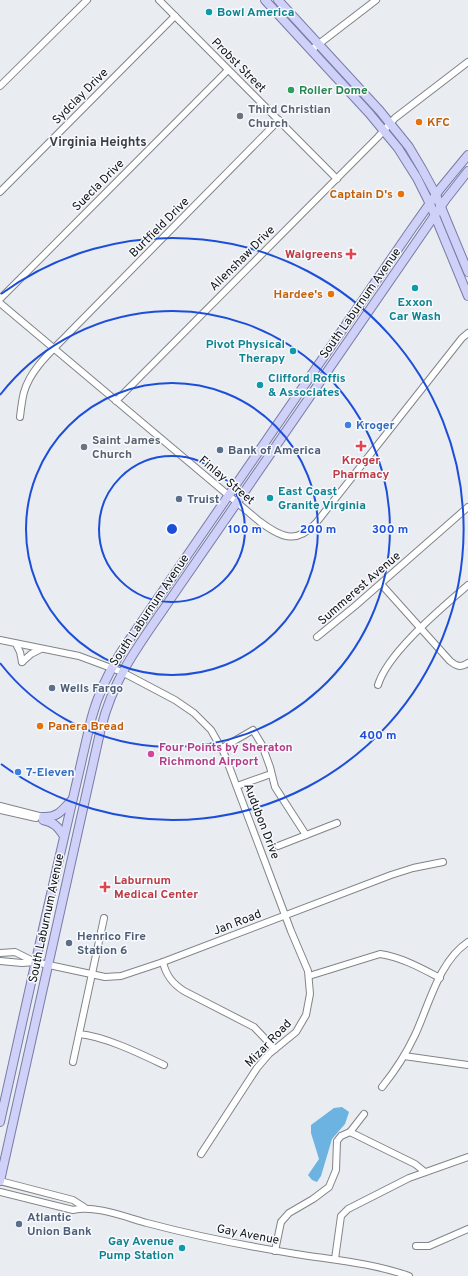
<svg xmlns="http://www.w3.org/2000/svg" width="468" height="1276" viewBox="0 0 468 1276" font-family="Overpass,sans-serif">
  <rect width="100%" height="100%" fill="#e9ecf1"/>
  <polygon fill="#6cb3e1" points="342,1107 349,1112 345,1124 332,1139 321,1176 317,1182 312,1180 308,1175 319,1159 311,1133 311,1125 334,1108"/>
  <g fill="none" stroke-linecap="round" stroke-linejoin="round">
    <g stroke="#818488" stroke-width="8">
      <g id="minor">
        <polyline points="159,0 337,179"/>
        <polyline points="311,50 376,0"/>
        <polyline points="0,86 87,0"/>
        <polyline points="0,192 175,16"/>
        <polyline points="0,299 228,70"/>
        <path d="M0,303L259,521C280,537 296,545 316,523L462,338L468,333"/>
        <polyline points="116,401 378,137 395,118 468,62"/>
        <path d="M20,417C21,408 22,400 24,392C31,368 53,350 70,332L279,120"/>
        <path d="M381,584L450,661C456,666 461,668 468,663"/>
        <polyline points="317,637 355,606 468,507"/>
        <polyline points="0,640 79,656 122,672 175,700 194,713 211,730 224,753 291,931 308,971 310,994 306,1015 296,1032 269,1054 257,1068 201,1154"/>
        <polyline points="16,644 20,652 22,662"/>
        <polyline points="22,662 31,654 41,649"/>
        <path d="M378,685C388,652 442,608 468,585"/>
        <polyline points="222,748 253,730 262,745 270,767 275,787 306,835"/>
        <polyline points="237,786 271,774"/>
        <polyline points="0,806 43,817"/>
        <polyline points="0,810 36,818"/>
        <polyline points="278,846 337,823"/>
        <polyline points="0,953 15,952 35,962 105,977 121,976 163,962 391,875 413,868 443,862"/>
        <polyline points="0,961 22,963 35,962"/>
        <path d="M163,962C166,976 173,984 184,991L254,1027L275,1049"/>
        <path d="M309,976L380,954C401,957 421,968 440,978"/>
        <path d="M79,1034C104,1036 141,1054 164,1065"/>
        <polyline points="404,1056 468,1065"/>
        <polyline points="73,1062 104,918"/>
        <path d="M382,1087C395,1071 406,1054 415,1035C429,1005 439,961 468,942"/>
        <polyline points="350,1132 415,1164 425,1172"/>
        <polyline points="0,1181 73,1200 84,1207"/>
        <path d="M0,1192L73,1210C96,1205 125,1217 147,1223C196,1236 246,1246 296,1254C334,1260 372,1263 409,1276"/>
        <polyline points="416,1246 429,1246 468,1229"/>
        <polyline points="275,1251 281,1222 289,1213 313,1199 329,1187 336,1170 337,1141 341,1136 350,1132 364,1114"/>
        <polyline points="335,1259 341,1216 348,1209 409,1178 468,1157"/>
      </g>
    </g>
    <g stroke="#797ba6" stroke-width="10">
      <g id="major">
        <polyline points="265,0 369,113 398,148 417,178 430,204 468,296"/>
        <polyline points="278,0 380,111 409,147 422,169 436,195 468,272"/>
        <path d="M43,817C58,818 62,810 72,800"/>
        <path d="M43,820C54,822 58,827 64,836"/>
        <path d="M0,1122L45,920L91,720C98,693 110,669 125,646L411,230L440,189L468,155"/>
        <path d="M0,1181L101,728C113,680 137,647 165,607L446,199L468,171"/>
      </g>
    </g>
    <use href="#minor" stroke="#fff" stroke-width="6"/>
    <use href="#major" stroke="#d0d1f8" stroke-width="8"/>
  </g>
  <g fill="none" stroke="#1d4ed8" stroke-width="2">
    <circle cx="172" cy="529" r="73"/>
    <circle cx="172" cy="529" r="146"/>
    <path d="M0 395A218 218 0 1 1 0 663"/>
    <path d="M1 294A291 291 0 1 1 1 764"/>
  </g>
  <g fill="#0f9aa8" stroke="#f7fafe" stroke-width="1.5">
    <circle cx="209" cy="12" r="4"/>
    <circle cx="415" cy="288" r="4"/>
    <circle cx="293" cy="351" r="4"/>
    <circle cx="260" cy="385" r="4"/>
    <circle cx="270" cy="498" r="4"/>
    <circle cx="182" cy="1248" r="4"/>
  </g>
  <circle fill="#2e9e5b" stroke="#f7fafe" stroke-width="1.5" cx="291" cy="90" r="4"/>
  <g fill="#6b7280" stroke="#f7fafe" stroke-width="1.5">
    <circle cx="240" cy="116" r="4"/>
    <circle cx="84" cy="447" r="4"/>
  </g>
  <g fill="#e8710a" stroke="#f7fafe" stroke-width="1.5">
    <circle cx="419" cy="122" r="4"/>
    <circle cx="401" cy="194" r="4"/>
    <circle cx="331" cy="294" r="4"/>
    <circle cx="40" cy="726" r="4"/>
  </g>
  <g fill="#e0444e" stroke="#f7fafe" stroke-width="1.5">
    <path d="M349 248h4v4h4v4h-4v4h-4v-4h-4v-4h4z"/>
    <path d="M359 440h4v4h4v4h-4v4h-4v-4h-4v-4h4z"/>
    <path d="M103 881h4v4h4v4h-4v4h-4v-4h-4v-4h4z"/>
  </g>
  <g fill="#3f7fe0" stroke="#f7fafe" stroke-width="1.5">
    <circle cx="348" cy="425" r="4"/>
    <circle cx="18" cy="772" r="4"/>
  </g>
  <g fill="#5c6f8a" stroke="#f7fafe" stroke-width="1.5">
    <circle cx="220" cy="450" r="4"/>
    <circle cx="179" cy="499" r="4"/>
    <circle cx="52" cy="688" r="4"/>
    <circle cx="69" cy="943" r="4"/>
    <circle cx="19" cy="1224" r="4"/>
  </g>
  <circle fill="#d1479c" stroke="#f7fafe" stroke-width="1.5" cx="151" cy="754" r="4"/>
  <g text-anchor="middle" stroke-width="3" stroke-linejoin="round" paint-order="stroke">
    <g font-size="12" font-weight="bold" fill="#0d838f" stroke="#f7fafe" text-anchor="start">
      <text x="217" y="16">Bowl America</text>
      <text x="415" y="306" text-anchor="middle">Exxon<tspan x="415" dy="14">Car Wash</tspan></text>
      <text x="285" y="348" text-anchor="end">Pivot Physical<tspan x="285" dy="14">Therapy</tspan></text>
      <text x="268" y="382">Clifford Roffis<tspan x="268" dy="14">&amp; Associates</tspan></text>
      <text x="278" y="495">East Coast<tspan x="278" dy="14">Granite Virginia</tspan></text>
      <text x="174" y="1245" text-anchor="end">Gay Avenue<tspan x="174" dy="14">Pump Station</tspan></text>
    </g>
    <g font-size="12" fill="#121314" stroke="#f7fafe">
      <text transform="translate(239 65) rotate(45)" y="4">Probst Street</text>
      <text transform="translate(80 96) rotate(-45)" y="4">Sydclay Drive</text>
      <text transform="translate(98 185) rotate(-45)" y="4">Suecla Drive</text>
      <text transform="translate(159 227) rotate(-45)" y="4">Burtfield Drive</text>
      <text transform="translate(242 258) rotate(-45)" y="4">Allenshaw Drive</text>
      <text transform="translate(360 303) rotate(-55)" y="4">South Laburnum Avenue</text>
      <text transform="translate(227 480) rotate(40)" y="4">Finlay Street</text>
      <text transform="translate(359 588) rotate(-41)" y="4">Summerest Avenue</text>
      <text transform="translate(149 610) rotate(-56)" y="4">South Laburnum Avenue</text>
      <text transform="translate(262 821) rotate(69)" y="4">Audubon Drive</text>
      <text transform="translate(46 918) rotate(-78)" y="4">South Laburnum Avenue</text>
      <text transform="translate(237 922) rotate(-21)" y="4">Jan Road</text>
      <text transform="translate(268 1043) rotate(-46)" y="4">Mizar Road</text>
      <text transform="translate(248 1234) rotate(11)" y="4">Gay Avenue</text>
    </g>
    <g font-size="12" font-weight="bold" fill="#27864d" stroke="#f7fafe" text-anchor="start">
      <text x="299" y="94">Roller Dome</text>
    </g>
    <g font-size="12" font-weight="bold" fill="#5b616d" stroke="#f7fafe" text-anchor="start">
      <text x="248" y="113">Third Christian<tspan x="248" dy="14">Church</tspan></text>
      <text x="92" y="444">Saint James<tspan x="92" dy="14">Church</tspan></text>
    </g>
    <g font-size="12" font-weight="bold" fill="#c56008" stroke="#f7fafe" text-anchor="start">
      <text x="427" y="126">KFC</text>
      <text x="393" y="198" text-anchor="end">Captain D's</text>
      <text x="323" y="298" text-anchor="end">Hardee's</text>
      <text x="48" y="730">Panera Bread</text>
    </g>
    <g font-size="12" font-weight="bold" fill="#be3a42" stroke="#f7fafe" text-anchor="end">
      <text x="343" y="258">Walgreens</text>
      <text x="361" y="464" text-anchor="middle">Kroger<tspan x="361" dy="14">Pharmacy</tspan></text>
      <text x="114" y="884" text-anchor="start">Laburnum<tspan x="114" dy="14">Medical Center</tspan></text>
    </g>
    <g font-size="12" font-weight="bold" fill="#366cbe" stroke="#f7fafe" text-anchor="start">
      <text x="356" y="429">Kroger</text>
      <text x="26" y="776">7-Eleven</text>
    </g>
    <g font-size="12" font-weight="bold" fill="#4e5e75" stroke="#f7fafe" text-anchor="start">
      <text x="228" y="454">Bank of America</text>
      <text x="187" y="503">Truist</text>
      <text x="60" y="692">Wells Fargo</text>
      <text x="77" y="940">Henrico Fire<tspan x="77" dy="14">Station 6</tspan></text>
      <text x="27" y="1221">Atlantic<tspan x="27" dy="14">Union Bank</tspan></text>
    </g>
    <g font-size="12" font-weight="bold" fill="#b23c85" stroke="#f7fafe" text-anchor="start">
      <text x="159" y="751">Four Points by Sheraton<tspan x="159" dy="14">Richmond Airport</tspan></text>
    </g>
    <g font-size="13" font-weight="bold" fill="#3d3f42" stroke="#f7fafe">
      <text x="98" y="146">Virginia Heights</text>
    </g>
  </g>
  <circle cx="172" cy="529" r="6" fill="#1d4ed8" stroke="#f7fafe" stroke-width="2"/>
  <g font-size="12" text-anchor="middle" font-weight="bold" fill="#1d4ed8" stroke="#f7fafe" stroke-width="3" stroke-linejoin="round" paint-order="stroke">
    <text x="245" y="533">100 m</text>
    <text x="318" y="533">200 m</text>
    <text x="390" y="533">300 m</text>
    <text x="378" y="739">400 m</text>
  </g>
</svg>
